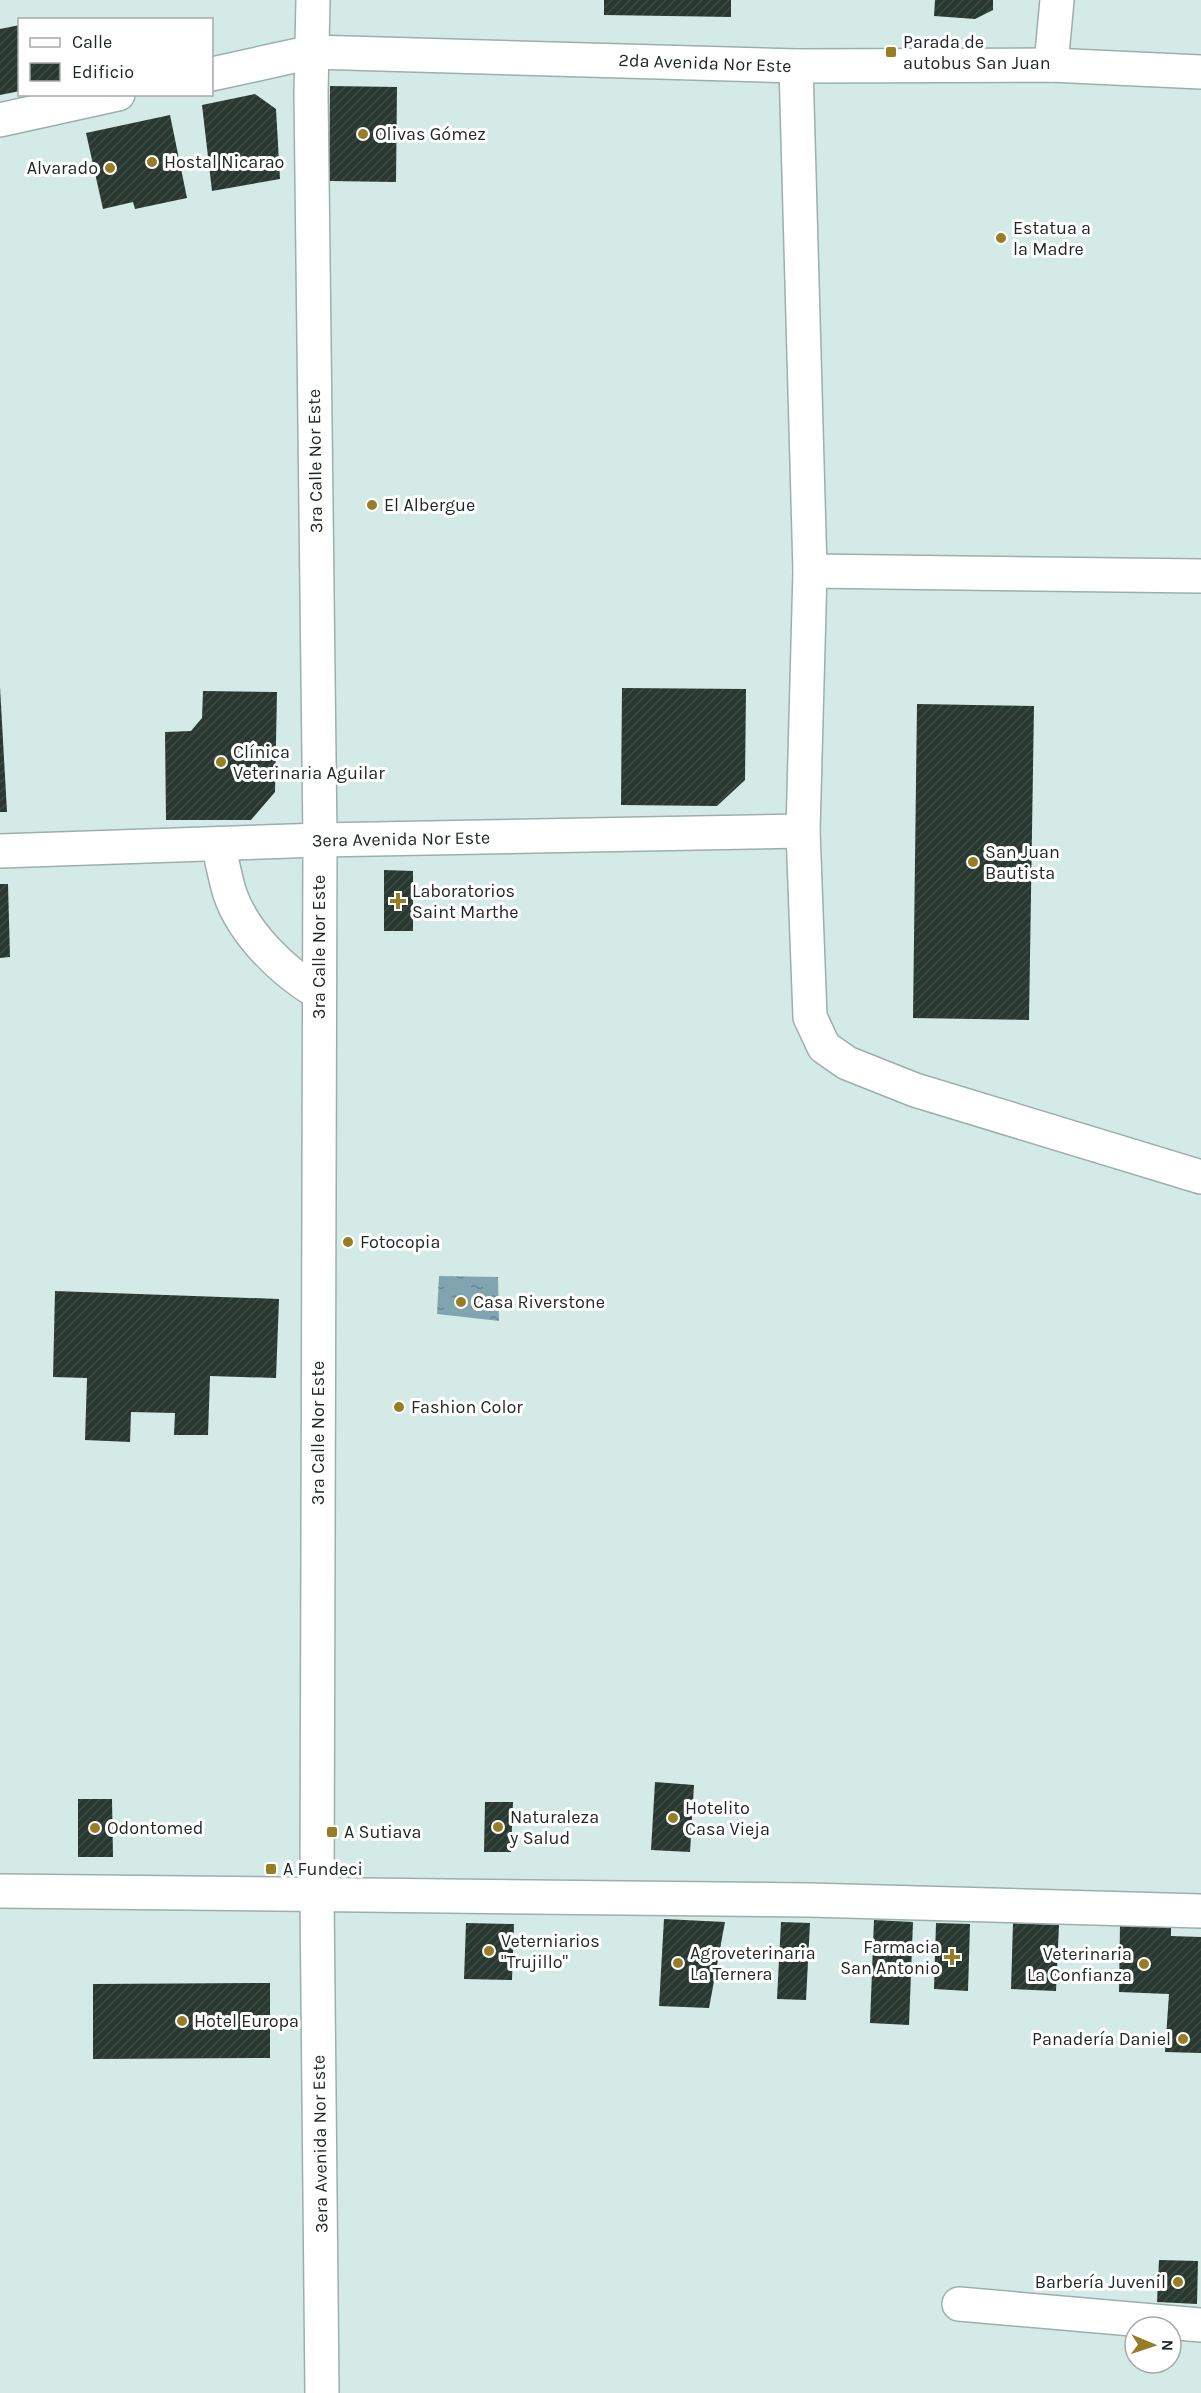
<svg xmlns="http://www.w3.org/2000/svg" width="1201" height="2393" viewBox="0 0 1201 2393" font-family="Karla,sans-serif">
  <defs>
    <pattern id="water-ripples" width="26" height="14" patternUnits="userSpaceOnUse" patternTransform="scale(1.5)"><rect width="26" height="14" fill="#80a5b1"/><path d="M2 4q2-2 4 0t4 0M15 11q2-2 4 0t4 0" fill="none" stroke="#688690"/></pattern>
    <pattern id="building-hatch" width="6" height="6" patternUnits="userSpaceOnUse" patternTransform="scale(1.5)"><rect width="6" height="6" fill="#293831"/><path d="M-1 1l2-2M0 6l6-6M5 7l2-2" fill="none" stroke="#3f4c46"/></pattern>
  </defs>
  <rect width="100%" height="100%" fill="#d4eae6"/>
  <polygon fill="url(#water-ripples)" points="439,1276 498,1277 499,1321 437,1314"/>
  <g fill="url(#building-hatch)">
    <polygon points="604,0 731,0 731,17 604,15"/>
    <polygon points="935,0 993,0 993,10 975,19 934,16"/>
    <polygon points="20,25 20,91 0,95 0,29"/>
    <polygon points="330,86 397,87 396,182 329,181"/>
    <polygon points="255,94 276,109 280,179 212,191 202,105"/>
    <polygon points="170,115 187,198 135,209 133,202 103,209 86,133"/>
    <polygon points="0,687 7,812 0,812"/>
    <polygon points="622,688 746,689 745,780 717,806 621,805"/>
    <polygon points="203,691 277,692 275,792 251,820 166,820 165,732 191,731 202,718"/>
    <polygon points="917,704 1034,706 1029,1020 913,1018"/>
    <polygon points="384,870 413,871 413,931 384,931"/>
    <polygon points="0,884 8,884 10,957 0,958"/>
    <polygon points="55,1291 279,1299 276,1378 210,1376 208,1435 174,1435 175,1413 131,1412 130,1442 85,1440 87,1378 53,1377"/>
    <polygon points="655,1782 694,1785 690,1852 651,1850"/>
    <polygon points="78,1799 112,1799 113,1857 78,1857"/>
    <polygon points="485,1802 513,1802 511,1852 484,1852"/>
    <polygon points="664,1919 725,1922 709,2008 659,2006"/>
    <polygon points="874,1920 913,1922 909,2025 870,2023"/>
    <polygon points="781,1922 810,1923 806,2000 777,1999"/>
    <polygon points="466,1923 514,1924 512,1980 464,1979"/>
    <polygon points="936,1923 970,1924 968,1991 934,1989"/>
    <polygon points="1013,1923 1059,1925 1056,1991 1011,1989"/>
    <polygon points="1120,1924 1171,1925 1171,1936 1201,1937 1201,2053 1165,2052 1169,1994 1119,1992"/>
    <polygon points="270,1983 270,2058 93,2059 93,1984"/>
    <polygon points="1159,2260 1198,2261 1197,2304 1157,2302"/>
  </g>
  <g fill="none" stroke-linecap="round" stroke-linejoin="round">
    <g stroke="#9bb0ac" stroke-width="36">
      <g id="minor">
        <polyline points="313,0 311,93 320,840 317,1895 322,2393"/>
        <polyline points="1051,65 1057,0"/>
        <polyline points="796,66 810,571 803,831 810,1017 824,1047 847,1063 915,1090 1201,1177"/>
        <polyline points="212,74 312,52 796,66 1051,65 1201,72"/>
        <polyline points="0,120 118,94"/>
        <polyline points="810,571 1201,576"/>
        <path d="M218,844C222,860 225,878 230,894C244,934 283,972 319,993"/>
        <polyline points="0,851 320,840 803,831"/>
        <polyline points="0,1891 809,1900 1201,1911"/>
        <polyline points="959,2304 1201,2325"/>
      </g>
    </g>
    <use href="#minor" stroke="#fff" stroke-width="33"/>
  </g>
  <g fill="#977d25" stroke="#fff" stroke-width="2">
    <rect x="885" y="46" width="12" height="12" rx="3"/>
    <circle cx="363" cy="134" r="6"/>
    <circle cx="152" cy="162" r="6"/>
    <circle cx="110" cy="168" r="6"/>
    <circle cx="1001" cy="238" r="6"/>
    <circle cx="372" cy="505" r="6"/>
    <circle cx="221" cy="762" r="6"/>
    <circle cx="973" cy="862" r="6"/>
    <path d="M395 892h6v6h6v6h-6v6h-6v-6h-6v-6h6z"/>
    <circle cx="348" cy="1242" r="6"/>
    <circle cx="461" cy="1302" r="6"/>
    <circle cx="399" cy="1407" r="6"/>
    <circle cx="673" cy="1818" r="6"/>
    <circle cx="498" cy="1827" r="6"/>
    <circle cx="95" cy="1828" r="6"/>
    <rect x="326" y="1826" width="12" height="12" rx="3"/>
    <rect x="265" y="1863" width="12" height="12" rx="3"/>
    <circle cx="489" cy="1951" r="6"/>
    <path d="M949 1948h6v6h6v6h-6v6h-6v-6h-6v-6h6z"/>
    <circle cx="678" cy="1963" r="6"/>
    <circle cx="1144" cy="1964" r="6"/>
    <circle cx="182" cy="2021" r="6"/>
    <circle cx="1183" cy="2039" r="6"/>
    <circle cx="1178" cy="2282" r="6"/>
  </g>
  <g text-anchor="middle" stroke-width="6" stroke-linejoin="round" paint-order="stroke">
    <g font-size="18" fill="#212927" stroke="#fff" text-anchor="start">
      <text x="903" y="48">Parada de<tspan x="903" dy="21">autobus San Juan</tspan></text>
      <text x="375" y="140">Olivas Gómez</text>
      <text x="164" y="168">Hostal Nicarao</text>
      <text x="98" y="174" text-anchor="end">Alvarado</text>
      <text x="1013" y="234">Estatua a<tspan x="1013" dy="21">la Madre</tspan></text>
      <text x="384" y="511">El Albergue</text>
      <text x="233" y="758">Clínica<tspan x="233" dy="21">Veterinaria Aguilar</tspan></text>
      <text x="985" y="858">San Juan<tspan x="985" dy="21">Bautista</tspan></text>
      <text x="412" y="897">Laboratorios<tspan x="412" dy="21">Saint Marthe</tspan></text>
      <text x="360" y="1248">Fotocopia</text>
      <text x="473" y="1308">Casa Riverstone</text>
      <text x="411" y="1413">Fashion Color</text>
      <text x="685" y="1814">Hotelito<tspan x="685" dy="21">Casa Vieja</tspan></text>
      <text x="510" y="1823">Naturaleza<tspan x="510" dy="21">y Salud</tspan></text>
      <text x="107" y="1834">Odontomed</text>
      <text x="344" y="1838">A Sutiava</text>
      <text x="283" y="1875">A Fundeci</text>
      <text x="501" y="1947">Veterniarios<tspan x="501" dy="21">"Trujillo"</tspan></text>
      <text x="940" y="1953" text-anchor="end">Farmacia<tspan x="940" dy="21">San Antonio</tspan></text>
      <text x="690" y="1959">Agroveterinaria<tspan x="690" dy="21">La Ternera</tspan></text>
      <text x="1132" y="1960" text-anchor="end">Veterinaria<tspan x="1132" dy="21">La Confianza</tspan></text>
      <text x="194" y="2027">Hotel Europa</text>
      <text x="1171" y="2045" text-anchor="end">Panadería Daniel</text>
      <text x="1166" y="2288" text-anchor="end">Barbería Juvenil</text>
    </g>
    <g font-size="18" fill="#212927" stroke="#fff">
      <text transform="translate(705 63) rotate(2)" y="6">2da Avenida Nor Este</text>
      <text transform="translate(315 461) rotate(-91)" y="6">3ra Calle Nor Este</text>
      <text transform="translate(401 839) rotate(-1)" y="6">3era Avenida Nor Este</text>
      <text transform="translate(319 947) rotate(-90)" y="6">3ra Calle Nor Este</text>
      <text transform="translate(318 1433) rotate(-90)" y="6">3ra Calle Nor Este</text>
      <text transform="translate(320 2144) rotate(-91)" y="6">3era Avenida Nor Este</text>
    </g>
  </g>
  <rect x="18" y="18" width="195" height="78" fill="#ffffff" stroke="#a6a9a9" stroke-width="1.5"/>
  <rect x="30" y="38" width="30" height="9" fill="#ffffff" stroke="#a6a9a9" stroke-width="1.5"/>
  <text x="72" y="48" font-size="18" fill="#212927">Calle</text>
  <rect x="30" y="63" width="30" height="18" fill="url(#building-hatch)" stroke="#a6a9a9" stroke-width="1.5"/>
  <text x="72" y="78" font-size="18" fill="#212927">Edificio</text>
  <g transform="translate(1153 2345) rotate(92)"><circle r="28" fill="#ffffff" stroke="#a6a9a9" stroke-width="1.5"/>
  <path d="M0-4.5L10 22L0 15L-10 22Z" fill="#977d25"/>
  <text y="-9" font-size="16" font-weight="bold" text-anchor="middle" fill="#212927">N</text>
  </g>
</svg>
